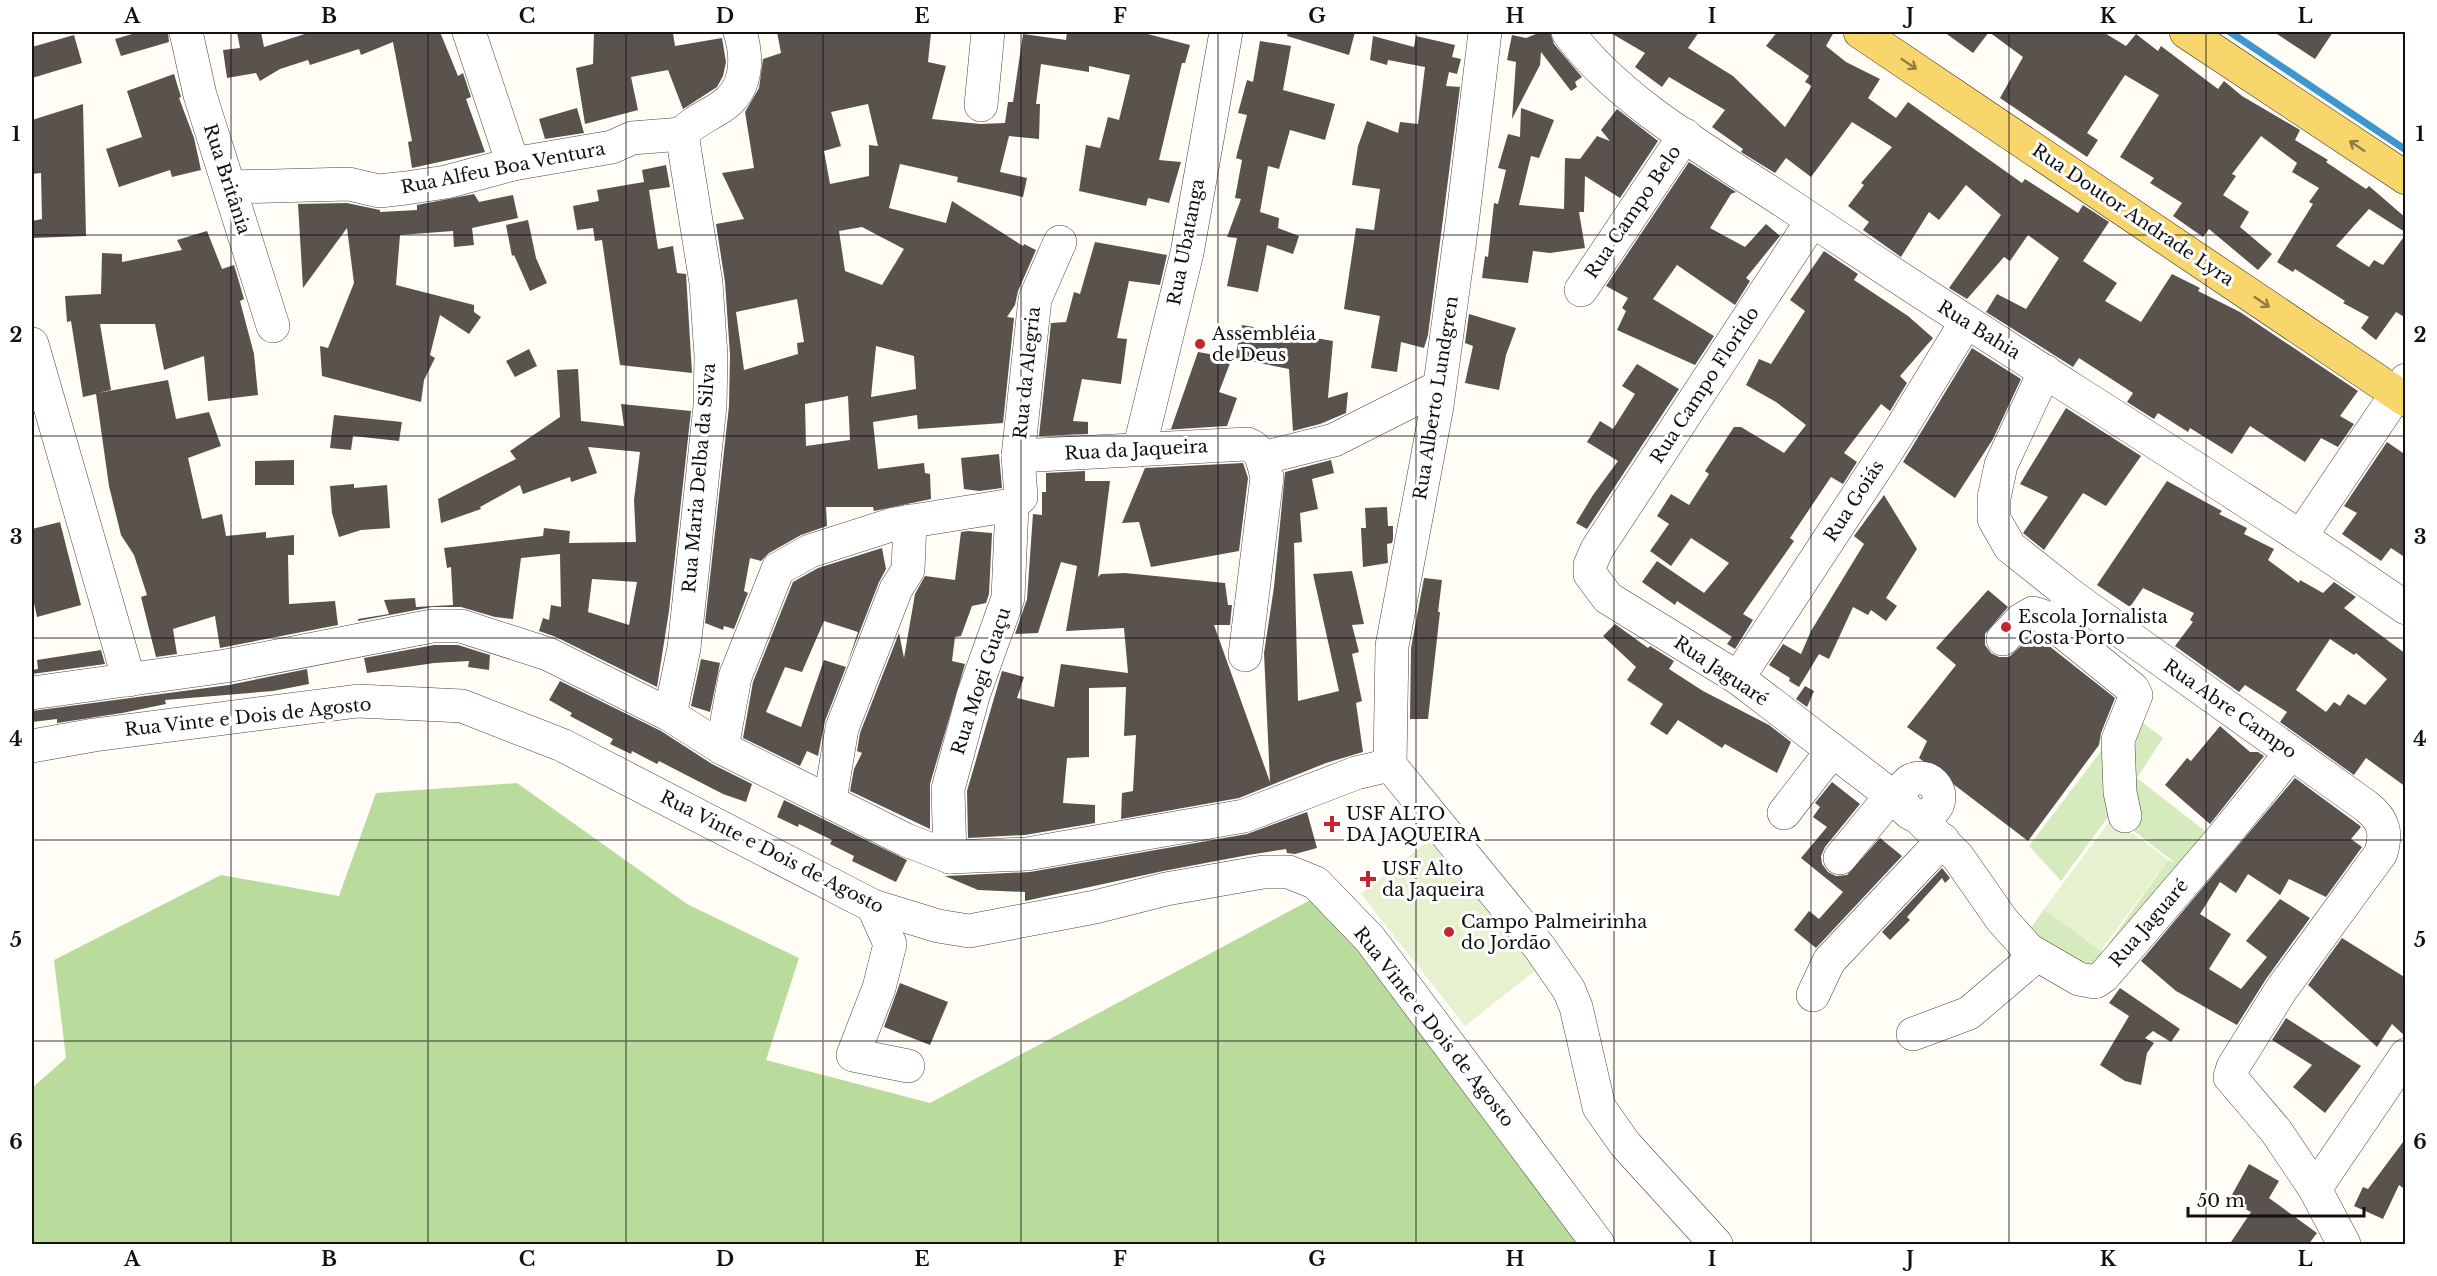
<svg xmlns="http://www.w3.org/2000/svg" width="2437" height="1276" viewBox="0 0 2437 1276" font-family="'Libre Baskerville',serif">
  <rect width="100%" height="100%" fill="#fffdf5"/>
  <polygon fill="#d5ebbd" points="2130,713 2163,738 2137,778 2205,831 2092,984 2024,938 2044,909 2103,952 2168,860 2175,863 2111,813 2061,881 2029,846"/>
  <polygon fill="#b9dc9c" points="517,783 687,904 799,958 766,1060 930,1103 1329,890 1596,1244 32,1244 32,1088 66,1058 54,960 221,875 339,896 376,793"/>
  <g fill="#e6f2cf">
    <polygon points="2112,818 2168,860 2101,950 2044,909"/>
    <polygon points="1432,838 1536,970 1465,1026 1361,894"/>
  </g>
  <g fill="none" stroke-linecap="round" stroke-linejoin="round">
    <polyline stroke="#3f96cf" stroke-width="7" points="2230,32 2406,150"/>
  </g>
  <g fill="#5a524d" fill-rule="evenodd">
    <polygon points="139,32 168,32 169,42 121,56 115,39"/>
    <polygon points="237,32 261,32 264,47 311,32 440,32 458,76 463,73 471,97 466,99 485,152 412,168 408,142 412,141 393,42 361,55 359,49 310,65 308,60 280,69 260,81 256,73 227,78 223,50 240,48"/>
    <polygon points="594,32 673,33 675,46 722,38 726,62 723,76 717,87 683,109 668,70 631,77 638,110 585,124 576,68 593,64"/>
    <path d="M777,32L931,33L928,62L946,66L932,119L980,124L1005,123L1008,102H1013L1023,34L1066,40L1067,32H1140L1190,45L1185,63H1182L1159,160L1181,162L1169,203L1148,198L1146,206L1079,191L1086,145L1100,148L1108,117L1119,120L1130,75L1089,66V72L1041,64L1036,104H1040L1039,139L1009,136L1000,172L1027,178L1023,197L957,182L958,177L900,164L889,208L946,223L952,201L1023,246L1024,244L1036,250L1018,291L1015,305L1007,317L1014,318L1003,423L918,429L917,415L873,422L878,469L924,463L925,473L930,474L931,499L874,511L873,507H826L827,526L801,535L769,553L761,561L750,558L744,591L748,593L734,629L724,626L723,630L705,623L729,406L730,355L725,282L716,224L744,219L722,173L754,168L745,112L759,88L763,59L781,53ZM868,104L878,146L869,145V176L830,184L824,151L841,146L831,112ZM862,227L904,249L882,285L845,271L839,231ZM797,299L804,342L797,343L798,354L744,370L736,312ZM876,346L914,356L916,389L871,397ZM848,396L850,440L806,446L805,404Z"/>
    <polygon points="1288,32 1355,32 1349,55 1287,36"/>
    <polygon points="1541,32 1550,32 1554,44 1582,77 1575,82 1577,87 1571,91 1541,52 1540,65 1512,119 1516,62 1507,60 1512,35 1526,38"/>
    <polygon points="1609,32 1699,32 1688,48 1733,76 1785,127 1812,86 1805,82 1809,76 1766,46 1777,32 1834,32 1826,46 1846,62 1880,79 1868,98 1896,118 1908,102 2022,183 2025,179 2078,213 2083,205 2109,222 2083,261 2117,283 2105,301 2141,322 2172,274 2200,288 2198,291 2240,312 2358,391 2340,416 2354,424 2338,447 2321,438 2305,462 2250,426 2232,454 2190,428 2188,432 2158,413 2154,419 2127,402 2133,393 2079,358 2073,367 1986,312 1997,294 2026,309 2059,258 2028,235 2010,261 2004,257 1967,299 1949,288 2001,215 1966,185 1939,220 1929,212 1901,257 1863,230 1869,222 1848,206 1864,185 1861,183 1892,147 1852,122 1811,177 1786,158 1775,173 1741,152 1743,149 1712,127 1725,110 1669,77 1662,87 1635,67 1645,53"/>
    <polygon points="1944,32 2103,32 2126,46 2136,34 2158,51 2161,46 2218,89 2224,81 2242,96 2300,130 2295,140 2328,160 2326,162 2366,189 2369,186 2406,218 2405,232 2369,209 2336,246 2369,267 2374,260 2383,265 2406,234 2406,318 2396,312 2376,340 2361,328 2369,317 2343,303 2345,301 2295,269 2293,272 2277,262 2313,204 2309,202 2319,188 2292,172 2297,163 2261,136 2232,174 2236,176 2223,195 2249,212 2240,227 2272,254 2258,270 2209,229 2203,237 2173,216 2182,203 2150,183 2154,178 2120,157 2159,95 2125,75 2087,133 2098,140 2087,157 2000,98 2023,57 1989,32 1973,53"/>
    <polygon points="2274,32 2333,32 2315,59"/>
    <polygon points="74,35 82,63 32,78 32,47"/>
    <polygon points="1373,36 1414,47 1416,36 1455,45 1452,57 1461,59 1457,74 1449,72 1446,86 1460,87 1428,335 1424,348 1401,342 1397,372 1371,368 1380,316 1344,309 1356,228 1374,230 1380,189 1352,185 1358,146 1367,121 1398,133 1400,122 1418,124 1425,67 1388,60 1387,65 1370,60"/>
    <polygon points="1260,41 1291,46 1283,90 1335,104 1325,140 1290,130 1279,169 1268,166 1260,212 1279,218 1278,228 1299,236 1293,254 1267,245 1258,292 1227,286 1237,238 1227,237 1241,199 1235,198 1242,160 1236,158 1247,115 1238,113 1247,80 1253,82"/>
    <polygon points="174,74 181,97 179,98 194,138 201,170 172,177 170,170 119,187 106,149 142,137 127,91"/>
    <polygon points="83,104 86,236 32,238 32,221 42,219 41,173 32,174 32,120"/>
    <polygon points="577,108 584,133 545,139 539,119"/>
    <polygon points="1521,108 1554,120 1539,158 1531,156 1519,205 1564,209 1565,158 1580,159 1597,136 1610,141 1601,130 1617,109 1658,141 1620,198 1585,176 1584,212 1579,212 1585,248 1550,253 1533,251 1528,283 1482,278 1485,256 1488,257 1494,203 1498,204 1506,170 1498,168 1508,134 1520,137"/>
    <polygon points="1689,162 1736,192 1731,194 1710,228 1745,247 1766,224 1780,236 1746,278 1750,281 1735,305 1677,265 1653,299 1714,336 1695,365 1617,330 1626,311 1622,308 1628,298 1606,286"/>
    <polygon points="666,165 670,187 649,190 658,249 673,246 677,273 686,274 692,373 620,365 602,240 595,241 593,228 577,230 573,206 599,201 597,190 644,182 642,170"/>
    <polygon points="474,194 479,202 513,195 518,218 472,228 474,245 454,247 453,231 400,235 396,285 474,305 474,312 481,317 469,334 440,315 430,355 435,358 424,380 421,402 322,376 320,346 328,348 354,283 347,228 303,288 298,204 347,203 380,210 380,212 417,210 417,205"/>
    <polygon points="528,220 536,258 547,283 530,291 514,255 512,256 506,225"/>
    <polygon points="207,231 222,269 234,265 237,275 244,299 240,301 254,354 258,395 208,401 204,356 164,370 155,324 100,324 111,390 98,393 168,380 176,419 209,412 221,446 188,458 202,519 222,514 226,536 266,532 266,538 294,535 294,555 288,555 289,604 335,601 338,625 220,648 215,616 173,629 177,654 156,657 141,597 147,595 134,555 121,535 109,486 96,394 83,397 71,321 67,322 65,296 101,294 102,253 122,254 122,262 182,250 177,240"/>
    <polygon points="1095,242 1167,255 1160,285 1129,281 1117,338 1127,339 1121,384 1082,379 1073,421 1088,422 1088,434 1039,436 1051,323 1066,322 1074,292 1080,294"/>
    <polygon points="1824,251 1858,274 1854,280 1908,316 1933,338 1900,376 1907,383 1890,411 1881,404 1844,453 1857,462 1843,484 1831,477 1790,538 1794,541 1743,614 1753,620 1735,649 1727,644 1732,637 1677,601 1675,605 1642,582 1657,561 1704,593 1729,563 1691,538 1671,566 1650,551 1669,524 1657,516 1671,494 1689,505 1709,474 1705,471 1734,427 1741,427 1784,453 1806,425 1776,402 1746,385 1759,359 1771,364 1805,311 1790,300"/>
    <polygon points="1469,314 1516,328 1506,355 1499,390 1465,383 1473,346 1465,343"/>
    <polygon points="1242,325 1333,341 1328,398 1348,392 1346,413 1320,424 1293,431 1289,369 1235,358"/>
    <polygon points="1972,348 2021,379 1993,439 1955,498 1903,462"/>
    <polygon points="529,349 537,366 515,377 506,361"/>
    <polygon points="1198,352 1232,358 1219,392 1237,398 1227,426 1163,430 1171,429"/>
    <polygon points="1637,364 1679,389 1587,529 1576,523 1593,495 1618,461 1587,442 1600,421 1613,429 1635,394 1622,386"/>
    <path d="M578,369L581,421L624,426L621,404L691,411L669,611L657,687L556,637L539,631L543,618L549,620L551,605L561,607L560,554L521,558L513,619L495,617L461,607H432L358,621V619L389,614L384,600L415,598L416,607L453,605L451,567L447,568L444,548L543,536L544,528L570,531L569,543L636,542L634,500L640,452L588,447L597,473L571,482L570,477L523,494L520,485L480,507L481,509L441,523L438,499L516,459L510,451L560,417L557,370ZM592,579L637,582L629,625L588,612Z"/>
    <polygon points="2066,408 2141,456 2106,506 2083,493 2044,550 2023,533 2048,497 2020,484"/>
    <polygon points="334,415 402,422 399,441 353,436 351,450 330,448"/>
    <polygon points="2387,442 2406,455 2406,558 2391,548 2381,561 2342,534 2357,513 2344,506"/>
    <polygon points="999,454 1002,488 979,491 964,489 961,458"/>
    <polygon points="294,460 294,485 255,485 255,461"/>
    <polygon points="1331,460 1334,473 1312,479 1318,509 1300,513 1302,542 1294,543 1298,701 1339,691 1313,574 1352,571 1364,624 1352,625 1359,652 1352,654 1362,701 1356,703 1363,752 1326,763 1239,798 1121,819 1122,793 1133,791 1136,735 1124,736 1126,687 1089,688 1089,757 1067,758 1063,803 1095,805 1095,823 1025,835 968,838 967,791 1002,671 1024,677 1017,698 1054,707 1061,664 1128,673 1124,628 1066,631 1077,566 1061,562 1038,633 1015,634 1027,599 1033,514 1042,515 1042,492 1046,492 1046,473 1085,471 1085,481 1110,481 1098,577 1101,574 1125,573 1225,583 1228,605 1232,605 1230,625 1214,625 1270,782 1264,653 1274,587 1285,472"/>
    <polygon points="1243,463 1248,478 1239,551 1151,567 1139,522 1122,523 1145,468"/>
    <path d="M2167,481L2222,511L2219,514L2247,528L2244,534L2274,549L2268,560L2299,583L2300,580L2323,593L2334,582L2356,597L2344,608L2406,654V787L2366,758L2354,775L2280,722L2287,712L2245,685L2239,692L2175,646L2193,622L2190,620L2194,613L2143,588L2130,607L2097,585ZM2330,639L2354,655L2356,653L2387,679L2365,705L2348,694L2340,706L2334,702L2326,712L2296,690Z"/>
    <polygon points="354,484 354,488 387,485 390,528 361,530 339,537 332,513 330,486"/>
    <polygon points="1884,495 1917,549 1886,598 1897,606 1886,621 1871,610 1868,615 1853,607 1829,659 1819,654 1799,687 1789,681 1790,678 1769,665 1783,644 1801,654 1811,631 1864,544 1854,536"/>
    <polygon points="1387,507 1388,526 1393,526 1393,539 1392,543 1387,544 1388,563 1363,567 1361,528 1366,528 1365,508"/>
    <polygon points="60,522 81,605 37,617 32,594 32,529"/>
    <polygon points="968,531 992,533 989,594 986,603 972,606 961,636 955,637 952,661 965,664 930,784 930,829 850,791 854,769 862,753 857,751 860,733 899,633 904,658 915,594 925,576 955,580 961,532"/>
    <path d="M882,548L886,569L879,582L825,721L818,756L807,751L800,766L743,738L753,682L793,582L818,568ZM824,621L858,632L846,667L824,660L801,727L766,712L785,667L802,672Z"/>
    <polygon points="1424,578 1442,580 1438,612 1440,612 1428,719 1410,719 1411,648"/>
    <polygon points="1988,590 2008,607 1985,634 1985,645 1991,653 1999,657 2009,657 2034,634 2115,698 2101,733 2099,745 2028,841 1919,758 1927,741 1907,727 1956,665 1936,648"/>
    <polygon points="1615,624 1648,648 1650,646 1674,661 1669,669 1703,691 1769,725 1791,742 1777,773 1725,744 1722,748 1678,720 1667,735 1650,724 1663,704 1627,680 1636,667 1603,636"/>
    <polygon points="434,645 458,645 490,655 489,670 468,667 469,661 434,663 367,673 364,658"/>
    <polygon points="101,650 105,664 32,674 32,670 38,669 37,660"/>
    <polygon points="701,659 720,663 710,712 691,706"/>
    <polygon points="307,669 309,684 273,691 165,700 166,704 122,713 57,723 57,719 32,722 32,711 229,685"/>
    <polygon points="560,681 661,731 712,764 752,784 746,802 723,794 659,761 657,764 632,751 631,754 610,744 613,739 570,716 572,713 549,700"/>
    <polygon points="1805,686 1814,691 1807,707 1796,699"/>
    <polygon points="2220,726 2250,752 2258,752 2264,756 2210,824 2165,785 2187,758 2191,761"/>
    <polygon points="2295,778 2359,825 2361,827 2351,839 2362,847 2326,897 2289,879 2280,895 2248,874 2236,893 2220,882 2200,914 2231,934 2209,969 2241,989 2267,957 2246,941 2280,899 2310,918 2266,979 2237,1025 2176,991 2141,961"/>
    <polygon points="1832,782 1860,804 1825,847 1821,856 1822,864 1828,872 1836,876 1847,875 1880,838 1902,856 1816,948 1794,930 1809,911 1819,919 1843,892 1801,858 1827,827 1813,817 1820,807 1815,803"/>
    <polygon points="784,800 907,860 896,882 852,861 854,856 830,844 832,840 799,824 798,827 777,817"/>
    <polygon points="1307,812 1317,848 1295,854 1287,853 1286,849 1248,855 1163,871 1025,901 1025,892 978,890 945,876 1030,872 1247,834"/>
    <polygon points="1942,868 1950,878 1945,883 1942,878 1907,917 1910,920 1890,940 1882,932"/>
    <polygon points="2342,938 2406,978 2406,1037 2392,1024 2377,1047 2308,985"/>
    <polygon points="900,983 948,1002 930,1045 884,1027"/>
    <polygon points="2120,988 2180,1029 2171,1042 2153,1031 2145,1038 2154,1043 2147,1053 2141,1085 2125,1081 2100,1065 2129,1016 2109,1003"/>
    <polygon points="2286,1018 2361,1066 2325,1113 2293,1087 2312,1065 2272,1040"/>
    <polygon points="2406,1138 2406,1190 2399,1185 2383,1219 2354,1206 2363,1187 2368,1189"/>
    <polygon points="2249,1164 2279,1181 2269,1198 2317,1233 2308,1245 2229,1245 2251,1212 2229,1200"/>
  </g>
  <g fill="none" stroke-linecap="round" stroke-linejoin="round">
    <g stroke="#444" stroke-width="34">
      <g id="minor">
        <polyline points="186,32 200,95 273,326"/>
        <polyline points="469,32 513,164"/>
        <path d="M1568,32C1620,104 1723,160 1797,210C1998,346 2206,470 2406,608"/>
        <polyline points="981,105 988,32"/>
        <path d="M231,187L349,184L379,191L406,188L446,182L513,164L612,147L632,138L682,134C692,122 708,116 721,107C748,90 748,58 740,32"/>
        <polyline points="1812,221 1597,549 1590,565 1590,574 1608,598 1738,678 1905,806"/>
        <polyline points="1581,290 1685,135"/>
        <polyline points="32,344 129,680"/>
        <path d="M2045,371L2001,465L1994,498V519L2010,547L2073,597L2366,806C2384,820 2387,832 2381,853L2281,990L2233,1067L2230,1077L2276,1131L2315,1189L2344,1244"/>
        <polyline points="1139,450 1187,253 1226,32"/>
        <path d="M1018,456L1247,444C1262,449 1263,463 1267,477L1245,655"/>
        <polyline points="1262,458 1334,440 1439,387"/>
        <polyline points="1012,505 1021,497 1018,456 1035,299 1060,242"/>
        <polyline points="2301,536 2406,380"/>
        <polyline points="2073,597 2054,625 2133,689 2136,695 2118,740 2120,792 2125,816"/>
        <polyline points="2003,639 2021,620 2033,613 2040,615 2054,625"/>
        <polyline points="1738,678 1896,437 1966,322"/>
        <polyline points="32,693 226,666 432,626 461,626 548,654 670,715 722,748 906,840 950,857 1027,854 1244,816 1356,773 1390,765"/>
        <polyline points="670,715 684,648 710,406 711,356 706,283 682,134"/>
        <polyline points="32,746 94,735 358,701 462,706 562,745 873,906 938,926 969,931 1095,907 1166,889 1263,872 1289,872 1316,883 1370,939 1598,1244"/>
        <polyline points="722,748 735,677 778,569 810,551 894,524 1012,505"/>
        <polyline points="1390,765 1392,646 1437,406 1462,224 1485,32"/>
        <polyline points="1390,765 1540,948 1569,990 1576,1007 1599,1107 1625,1144 1716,1244"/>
        <circle cx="1920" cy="797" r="19"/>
        <polyline points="830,800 842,728 896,589 908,570 910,521"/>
        <polyline points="1784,813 1832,751"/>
        <polyline points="1916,815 1958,857 2002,920 2029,950 2079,979 2095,982 2104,976 2222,838 2291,753"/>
        <polyline points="950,857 948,789 973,696 1008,598 1012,505"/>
        <polyline points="1840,858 1891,796"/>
        <polyline points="873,906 890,944 879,988 853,1055 908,1066"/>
        <polyline points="1813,995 1829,961 1943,840"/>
        <polyline points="1913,1034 1969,1013 2037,955"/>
        <polyline points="2315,1189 2406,1055"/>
      </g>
    </g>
    <g stroke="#222" stroke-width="34">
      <g id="major">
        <polyline points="1860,32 2406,400"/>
        <polyline points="2186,32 2406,178"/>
      </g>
    </g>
    <use href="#minor" stroke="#fff" stroke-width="33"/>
    <use href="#major" stroke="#f9d66b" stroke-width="33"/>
  </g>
  <defs><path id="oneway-shaft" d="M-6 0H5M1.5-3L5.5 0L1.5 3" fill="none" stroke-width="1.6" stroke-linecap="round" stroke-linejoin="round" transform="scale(1.5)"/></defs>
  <g stroke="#917d42">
    <use href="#oneway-shaft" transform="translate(1909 64) rotate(34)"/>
    <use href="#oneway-shaft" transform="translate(2357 146) rotate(-146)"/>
    <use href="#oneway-shaft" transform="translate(2262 302) rotate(34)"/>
  </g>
  <path fill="none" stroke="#111" stroke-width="1.5" stroke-opacity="0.55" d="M231,32V1244M428,32V1244M626,32V1244M823,32V1244M1021,32V1244M1218,32V1244M1416,32V1244M1614,32V1244M1811,32V1244M2009,32V1244M2206,32V1244M32,235H2406M32,436H2406M32,638H2406M32,840H2406M32,1041H2406"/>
  <g fill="#c4262e" stroke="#fff" stroke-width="2">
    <circle cx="1200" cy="344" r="6"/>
    <circle cx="2006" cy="627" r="6"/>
    <path d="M1329 815h6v6h6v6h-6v6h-6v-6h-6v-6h6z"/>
    <path d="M1365 870h6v6h6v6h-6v6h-6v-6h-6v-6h6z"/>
    <circle cx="1449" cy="932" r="6"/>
  </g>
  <g text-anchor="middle" stroke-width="6" stroke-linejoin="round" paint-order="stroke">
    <g font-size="18" fill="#111" stroke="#fff">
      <text transform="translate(503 168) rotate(-11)" y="6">Rua Alfeu Boa Ventura</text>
      <text transform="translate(227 179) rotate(72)" y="6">Rua Britânia</text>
      <text transform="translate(1633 212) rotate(-56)" y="6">Rua Campo Belo</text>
      <text transform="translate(2133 215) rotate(34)" y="6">Rua Doutor Andrade Lyra</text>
      <text transform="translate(1186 242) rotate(-79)" y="6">Rua Ubatanga</text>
      <text transform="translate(1979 330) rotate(32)" y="6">Rua Bahia</text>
      <text transform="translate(1027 373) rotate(-84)" y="6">Rua da Alegria</text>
      <text transform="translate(1705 385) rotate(-57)" y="6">Rua Campo Florido</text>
      <text transform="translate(1436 398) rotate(-81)" y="6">Rua Alberto Lundgren</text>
      <text transform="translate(1136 450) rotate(-3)" y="6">Rua da Jaqueira</text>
      <text transform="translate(699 478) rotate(-85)" y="6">Rua Maria Delba da Silva</text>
      <text transform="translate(1854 501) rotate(-57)" y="6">Rua Goiás</text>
      <text transform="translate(1721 671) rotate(34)" y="6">Rua Jaguaré</text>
      <text transform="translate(981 681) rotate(-72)" y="6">Rua Mogi Guaçu</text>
      <text transform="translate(2230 709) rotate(35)" y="6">Rua Abre Campo</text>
      <text transform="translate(248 717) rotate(-6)" y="6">Rua Vinte e Dois de Agosto</text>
      <text transform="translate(772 852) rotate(27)" y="6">Rua Vinte e Dois de Agosto</text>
      <text transform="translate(2149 923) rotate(-49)" y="6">Rua Jaguaré</text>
      <text transform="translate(1434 1027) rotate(52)" y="6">Rua Vinte e Dois de Agosto</text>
    </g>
    <g font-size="18" fill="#111" stroke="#fff" text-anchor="start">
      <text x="1212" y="340">Assembléia<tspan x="1212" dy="21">de Deus</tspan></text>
      <text x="2018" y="623">Escola Jornalista<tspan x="2018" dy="21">Costa Porto</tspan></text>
      <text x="1346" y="820">USF ALTO<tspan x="1346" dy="21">DA JAQUEIRA</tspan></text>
      <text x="1382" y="875">USF Alto<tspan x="1382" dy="21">da Jaqueira</tspan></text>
      <text x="1461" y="928">Campo Palmeirinha<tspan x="1461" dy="21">do Jordão</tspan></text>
    </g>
  </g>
  <rect width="2437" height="1276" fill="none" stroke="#ffffff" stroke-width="66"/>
  <path d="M2188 1207v9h176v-9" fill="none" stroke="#111111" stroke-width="3"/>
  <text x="2197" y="1207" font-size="18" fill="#111111" stroke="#ffffff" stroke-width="4.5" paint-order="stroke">50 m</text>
  <rect x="33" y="33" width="2371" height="1210" fill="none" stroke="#111" stroke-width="2"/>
  <g font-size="20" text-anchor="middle" font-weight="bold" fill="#111">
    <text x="132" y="23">A</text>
    <text x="329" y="23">B</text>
    <text x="527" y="23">C</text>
    <text x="725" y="23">D</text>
    <text x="922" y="23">E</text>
    <text x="1120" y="23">F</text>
    <text x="1317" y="23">G</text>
    <text x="1515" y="23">H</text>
    <text x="1712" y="23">I</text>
    <text x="1910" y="23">J</text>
    <text x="2108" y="23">K</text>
    <text x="2305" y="23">L</text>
    <text x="16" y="141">1</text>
    <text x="2420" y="141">1</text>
    <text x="16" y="342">2</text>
    <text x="2420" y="342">2</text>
    <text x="16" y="544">3</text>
    <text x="2420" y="544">3</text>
    <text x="16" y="746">4</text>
    <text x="2420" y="746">4</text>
    <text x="16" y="947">5</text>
    <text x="2420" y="947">5</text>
    <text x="16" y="1149">6</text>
    <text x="2420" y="1149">6</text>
    <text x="132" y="1266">A</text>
    <text x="329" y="1266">B</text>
    <text x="527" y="1266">C</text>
    <text x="725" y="1266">D</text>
    <text x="922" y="1266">E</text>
    <text x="1120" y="1266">F</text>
    <text x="1317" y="1266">G</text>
    <text x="1515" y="1266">H</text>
    <text x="1712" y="1266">I</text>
    <text x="1910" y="1266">J</text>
    <text x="2108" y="1266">K</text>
    <text x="2305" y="1266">L</text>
  </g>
</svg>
